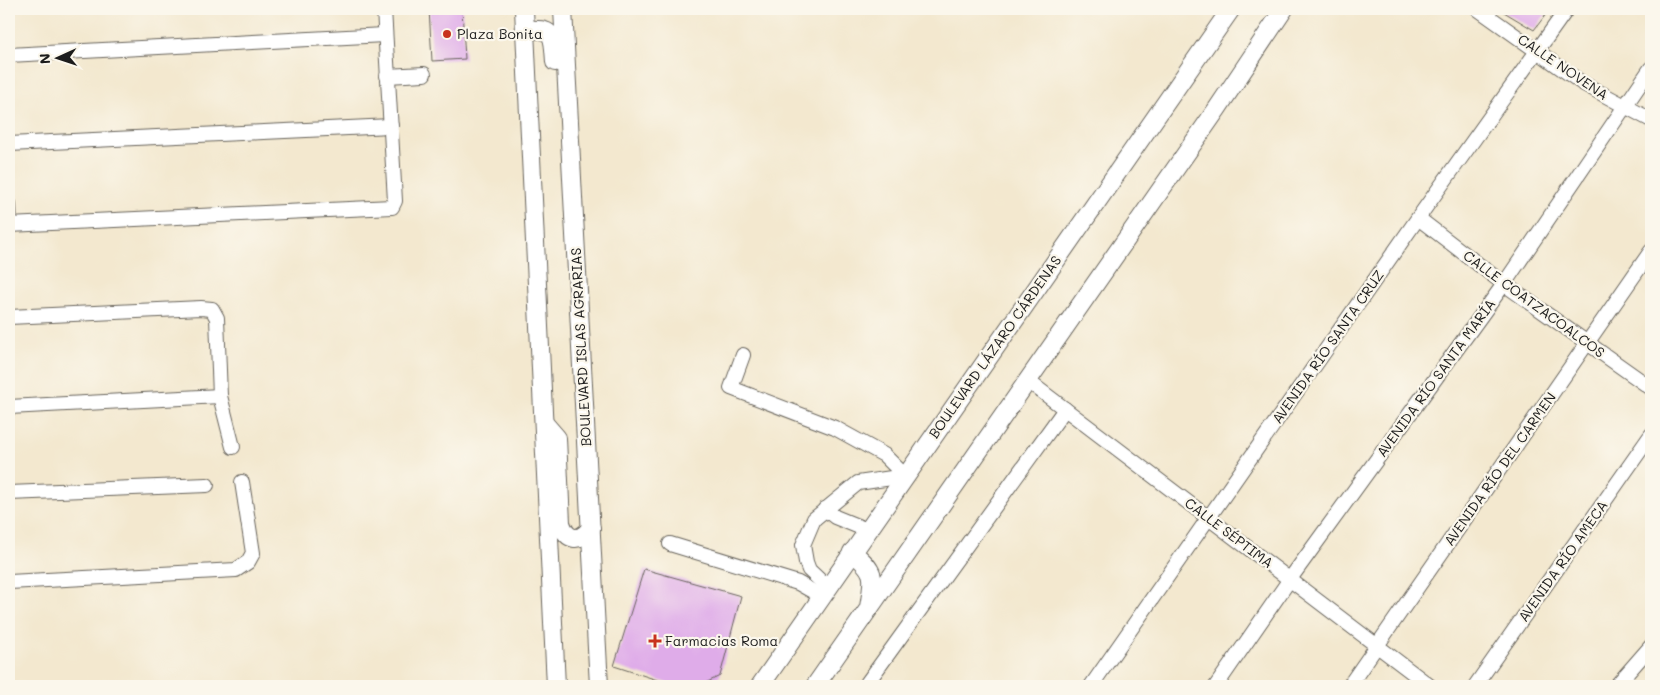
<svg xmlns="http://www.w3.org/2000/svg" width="1660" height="695" viewBox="0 0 1660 695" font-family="Mali,sans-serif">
  <rect width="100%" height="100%" fill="#fbf7ec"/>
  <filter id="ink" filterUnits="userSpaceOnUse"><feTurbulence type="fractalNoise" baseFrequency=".02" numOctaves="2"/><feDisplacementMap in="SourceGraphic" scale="10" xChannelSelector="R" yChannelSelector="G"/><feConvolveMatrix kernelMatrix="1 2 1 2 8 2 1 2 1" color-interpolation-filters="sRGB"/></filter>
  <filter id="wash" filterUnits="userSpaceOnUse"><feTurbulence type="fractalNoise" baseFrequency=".0096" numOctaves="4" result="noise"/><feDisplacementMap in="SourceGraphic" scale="20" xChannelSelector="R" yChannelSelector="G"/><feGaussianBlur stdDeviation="1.12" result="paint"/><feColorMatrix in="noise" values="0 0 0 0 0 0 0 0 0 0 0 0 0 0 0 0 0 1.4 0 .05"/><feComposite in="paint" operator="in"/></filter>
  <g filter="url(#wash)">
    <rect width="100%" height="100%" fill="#f3e8cf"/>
    <g id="blocks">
      <g fill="#dface9">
        <polygon points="429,9 462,9 465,59 432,61"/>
        <polygon points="1499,9 1550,9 1534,30"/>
        <polygon points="644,569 741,596 720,676 699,686 676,686 614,666"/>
      </g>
    </g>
  </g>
  <g filter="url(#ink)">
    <use href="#blocks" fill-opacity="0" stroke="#67635b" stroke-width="1"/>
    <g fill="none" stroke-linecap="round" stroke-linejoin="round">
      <g stroke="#67635b" stroke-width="16">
        <g id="minor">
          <polyline points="1478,9 1582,83 1651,120"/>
          <polyline points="9,55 384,35"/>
          <polyline points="387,76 424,74"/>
          <polyline points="9,144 391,126"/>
          <polyline points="9,204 10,225"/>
          <polyline points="1418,218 1504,284 1651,388"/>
          <polyline points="9,225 392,207 395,201 384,9"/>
          <polyline points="9,317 201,308 212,309 217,318 220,396 233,447"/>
          <polyline points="743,355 731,388 835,428 884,455 905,476"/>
          <polyline points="1028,381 1430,686"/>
          <polyline points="9,407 220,396"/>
          <polyline points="9,493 207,485"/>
          <polyline points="825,509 835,517 867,530"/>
          <polyline points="670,544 798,583 821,596"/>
          <polyline points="9,582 236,570 248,562 253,553 242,482"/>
          <polyline points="827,587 809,570 806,562 803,545 814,519 858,483 905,476"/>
          <polyline points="865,686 1065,409"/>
          <polyline points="1091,686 1418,218 1567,9"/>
          <polyline points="1216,686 1290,579 1504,284 1651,68"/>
          <polyline points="1349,686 1651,251"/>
          <polyline points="1475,686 1651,435"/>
          <polyline points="1616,686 1651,646"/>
        </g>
      </g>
      <g stroke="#67635b" stroke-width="20">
        <g id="major">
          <polyline points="524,9 556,686"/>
          <polyline points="563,9 599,686"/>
          <path d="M525,30C555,28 553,35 555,62"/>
          <path d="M544,423L557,438L561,523C567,541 579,543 591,528"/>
          <path d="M852,552C877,572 874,577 869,607"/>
          <polyline points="760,686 1231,9"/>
          <polyline points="815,686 1217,109 1284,9"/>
        </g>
      </g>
      <use href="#minor" stroke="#fff" stroke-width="14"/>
      <use href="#major" stroke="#fff" stroke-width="18"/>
    </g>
  </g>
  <g fill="#c8321e" stroke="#fbf7ec" stroke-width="2">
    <circle cx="447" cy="34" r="5"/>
    <path d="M652.5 633.5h5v5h5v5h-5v5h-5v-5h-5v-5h5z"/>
  </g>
  <g text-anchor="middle" stroke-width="4.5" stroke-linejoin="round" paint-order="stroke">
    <g font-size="14" fill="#1c1c1c" stroke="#fbf7ec" text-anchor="start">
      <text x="457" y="39">Plaza Bonita</text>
      <text x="665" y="646">Farmacias Roma</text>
    </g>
    <g font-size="14" fill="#1c1c1c" stroke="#fbf7ec">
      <text transform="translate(1563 67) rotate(34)" y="5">CALLE NOVENA</text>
      <text transform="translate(1534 304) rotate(36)" y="5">CALLE COATZACOALCOS</text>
      <text transform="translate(581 347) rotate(-93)" y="5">BOULEVARD ISLAS AGRARIAS</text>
      <text transform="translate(995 347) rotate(-55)" y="5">BOULEVARD LÁZARO CÁRDENAS</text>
      <text transform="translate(1328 347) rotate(-55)" y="5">AVENIDA RÍO SANTA CRUZ</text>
      <text transform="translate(1436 378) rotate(-54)" y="5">AVENIDA RÍO SANTA MARÍA</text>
      <text transform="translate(1500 469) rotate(-55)" y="5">AVENIDA RÍO DEL CARMEN</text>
      <text transform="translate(1229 533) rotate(37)" y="5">CALLE SÉPTIMA</text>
      <text transform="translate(1563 561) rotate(-55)" y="5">AVENIDA RÍO AMECA</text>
    </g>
  </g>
  <rect width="1660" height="695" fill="none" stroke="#fbf7ec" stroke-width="30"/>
  <g transform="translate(58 58) rotate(267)" stroke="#fbf7ec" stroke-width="4" paint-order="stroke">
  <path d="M0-4L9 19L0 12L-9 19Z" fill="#1c1c1c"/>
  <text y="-8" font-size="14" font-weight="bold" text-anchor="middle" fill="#1c1c1c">N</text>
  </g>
</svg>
